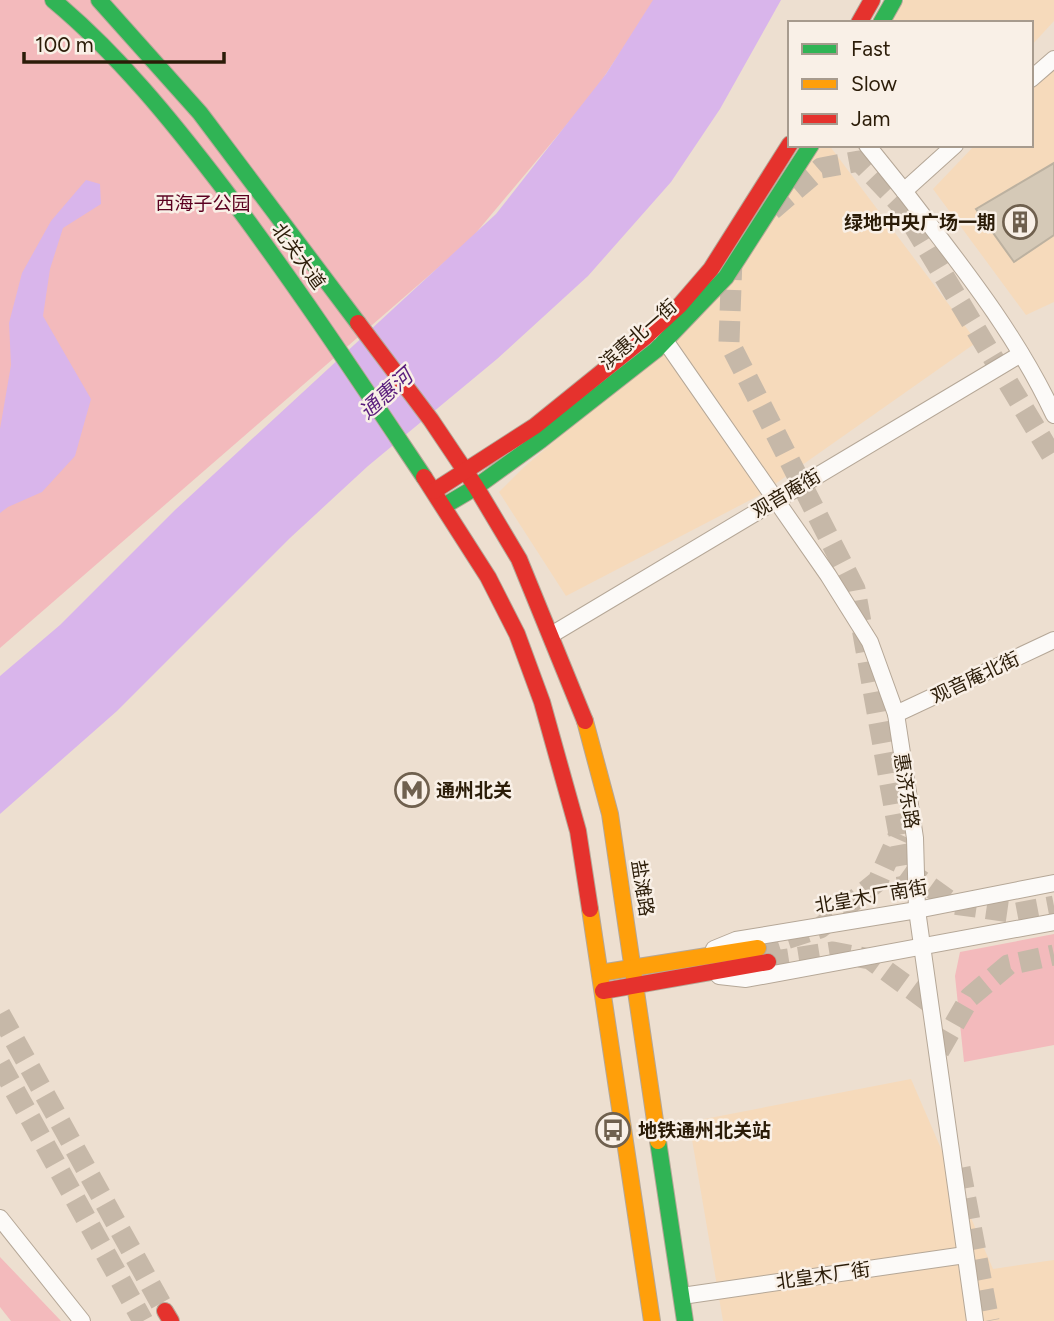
<svg xmlns="http://www.w3.org/2000/svg" width="1054" height="1321" viewBox="0 0 1054 1321" font-family="Figtree,'Noto Sans SC',sans-serif">
  <rect width="100%" height="100%" fill="#eddfd0"/>
  <g fill="#f6dabb">
    <polygon points="904,0 1054,0 1054,21 1031,46 1031,23 891,23"/>
    <polygon points="1054,62 1054,302 1026,315 933,189 975,145 1031,145 1031,86"/>
    <polygon points="819,145 829,145 977,342 758,496 566,596 499,492 523,468 676,337"/>
    <polygon points="911,1079 993,1269 1054,1260 1054,1321 723,1321 689,1122"/>
  </g>
  <g fill="#f3babc">
    <polygon points="0,0 655,0 594,92 470,240 0,648"/>
    <polygon points="1054,934 1054,1045 964,1062 955,976 960,952"/>
    <polygon points="0,1257 61,1321 11,1321 0,1307"/>
  </g>
  <g fill="#d9b5eb">
    <polygon points="653,0 781,0 720,109 671,182 588,276 497,359 368,466 290,538 117,711 0,814 0,676 60,625 175,510 496,214 606,74"/>
    <polygon points="86,180 100,184 101,204 63,228 50,269 43,316 91,399 75,456 42,492 8,507 0,513 0,429 11,365 9,323 22,273 51,221"/>
  </g>
  <polygon fill="#d5c9b7" stroke="#bcb1a0" stroke-width="2" points="1054,163 1054,235 1014,262 976,209"/>
  <g fill="none" stroke-linecap="round" stroke-linejoin="round">
    <g stroke="#c6b8a8" stroke-width="21" stroke-dasharray="21 10" stroke-linecap="butt">
      <polyline points="772,210 821,168 859,161 901,205 1054,459"/>
      <polyline points="732,259 729,342 855,589 913,913"/>
      <polyline points="905,869 954,904 1017,913 1054,906"/>
      <polyline points="758,948 820,928 878,881 899,834"/>
      <polyline points="768,962 833,952 870,959 929,1002"/>
      <polyline points="0,1014 165,1311"/>
      <polyline points="939,1051 970,997 1008,965 1054,955"/>
      <polyline points="0,1064 143,1321"/>
      <polyline points="960,1168 989,1321"/>
    </g>
    <g stroke="#b5a797" stroke-width="18">
      <g id="street">
        <polyline points="1031,79 1054,59"/>
        <polyline points="867,145 904,191 955,145"/>
        <path d="M904,191C959,263 1016,333 1054,415"/>
        <polyline points="659,332 828,575 870,642 896,714 915,838 917,910 975,1321"/>
        <polyline points="551,635 1021,354"/>
        <polyline points="896,714 1054,640"/>
        <polyline points="714,949 736,940 917,910 1054,883"/>
        <polyline points="719,976 746,979 1054,922"/>
        <polyline points="0,1218 82,1321"/>
        <polyline points="682,1296 965,1255"/>
      </g>
    </g>
    <g stroke="#b5a797" stroke-width="18">
      <g id="fast">
        <path d="M53,0C118,54 172,121 224,189C294,282 359,380 424,477"/>
        <polyline points="99,0 200,113 358,323"/>
        <polyline points="881,23 894,0"/>
        <polyline points="444,506 476,487 541,440 656,350 726,277 811,145"/>
        <polyline points="658,1141 685,1321"/>
      </g>
    </g>
    <g stroke="#b5a797" stroke-width="18">
      <g id="slow">
        <polyline points="585,721 610,814 658,1141"/>
        <polyline points="590,909 652,1321"/>
        <polyline points="600,973 758,948"/>
      </g>
    </g>
    <g stroke="#b5a797" stroke-width="18">
      <g id="jam">
        <polyline points="859,23 872,0"/>
        <polyline points="358,323 431,420 476,487 519,559 585,721"/>
        <polyline points="424,477 488,577 517,634 542,702 578,831 590,909"/>
        <polyline points="434,491 535,426 644,338 680,305 711,269 790,144"/>
        <polyline points="603,991 768,962"/>
        <polyline points="165,1311 171,1321"/>
      </g>
    </g>
    <use href="#street" stroke="#fcfaf8" stroke-width="16"/>
    <use href="#fast" stroke="#30b455" stroke-width="16"/>
    <use href="#slow" stroke="#ff9f0a" stroke-width="16"/>
    <use href="#jam" stroke="#e5322d" stroke-width="16"/>
  </g>
  <defs>
    <g id="building-ring" transform="scale(1.75)"><circle r="9.5" fill="#f9f0e7" stroke="#6f604e" stroke-width="1.5"/><path d="M-4-6H4V6H1V3H-1V6H-4ZM-2.5-4.3h1.7v1.8h-1.7ZM.8-4.3h1.7v1.8H.8ZM-2.5-1h1.7V.8h-1.7ZM.8-1h1.7V.8H.8Z" fill="#6f604e"/></g>
    <g id="metro-ring" transform="scale(1.75)"><circle r="9.5" fill="#f9f0e7" stroke="#6f604e" stroke-width="1.5"/><path d="M-5.5 5V-5H-3L0 0L3-5H5.5V5H3V-.5L0 4L-3-.5V5Z" fill="#6f604e"/></g>
    <g id="bus-ring" transform="scale(1.75)"><circle r="9.5" fill="#f9f0e7" stroke="#6f604e" stroke-width="1.5"/><path d="M-5-6H5V4H4V6H2V4H-2V6H-4V4H-5ZM-3.5-4V0h7V-4ZM-3.5 1.2v1.5H-2V1.2ZM2 1.2v1.5H3.5V1.2Z" fill="#6f604e"/></g>
  </defs>
  <g fill-rule="evenodd">
    <use href="#building-ring" x="1020" y="222"/>
    <use href="#metro-ring" x="412" y="790"/>
    <use href="#bus-ring" x="613" y="1130"/>
  </g>
  <g text-anchor="middle" stroke-width="5" stroke-linejoin="round" paint-order="stroke">
    <g font-size="19" fill="#5b0020" stroke="#f9f0e7">
      <text x="203" y="210">西海子公园</text>
    </g>
    <g font-size="19" font-weight="bold" fill="#2b1c08" stroke="#f9f0e7" text-anchor="start">
      <text x="996" y="229" text-anchor="end">绿地中央广场一期</text>
      <text x="436" y="797">通州北关</text>
      <text x="638" y="1137">地铁通州北关站</text>
    </g>
    <g font-size="19" fill="#2b1c08" stroke="#f9f0e7">
      <text transform="translate(299 256) rotate(54)" y="7">北关大道</text>
      <text transform="translate(638 334) rotate(-41)" y="7">滨惠北一街</text>
      <text transform="translate(786 493) rotate(-31)" y="7">观音庵街</text>
      <text transform="translate(975 677) rotate(-25)" y="7">观音庵北街</text>
      <text transform="translate(907 791) rotate(81)" y="7">惠济东路</text>
      <text transform="translate(643 888) rotate(81)" y="7">盐滩路</text>
      <text transform="translate(871 896) rotate(-10)" y="7">北皇木厂南街</text>
      <text transform="translate(823 1275) rotate(-8)" y="7">北皇木厂街</text>
    </g>
    <g font-size="21" font-style="italic" fill="#5a1e7d" stroke="#f9f0e7">
      <text transform="translate(386 394) rotate(-42)" y="7">通惠河</text>
    </g>
  </g>
  <rect x="788" y="21" width="245" height="126" fill="#f9f0e7" stroke="#a79b8e" stroke-width="2"/>
  <rect x="802" y="44" width="35" height="10" fill="#30b455" stroke="#a79b8e" stroke-width="2"/>
  <text x="851" y="56" font-size="21" fill="#2b1c08">Fast</text>
  <rect x="802" y="79" width="35" height="10" fill="#ff9f0a" stroke="#a79b8e" stroke-width="2"/>
  <text x="851" y="91" font-size="21" fill="#2b1c08">Slow</text>
  <rect x="802" y="114" width="35" height="10" fill="#e5322d" stroke="#a79b8e" stroke-width="2"/>
  <text x="851" y="126" font-size="21" fill="#2b1c08">Jam</text>
  <path d="M24 52v10h200v-10" fill="none" stroke="#2b1c08" stroke-width="3.5"/>
  <text x="35" y="52" font-size="21" fill="#2b1c08" stroke="#f9f0e7" stroke-width="5" paint-order="stroke">100 m</text>
</svg>
